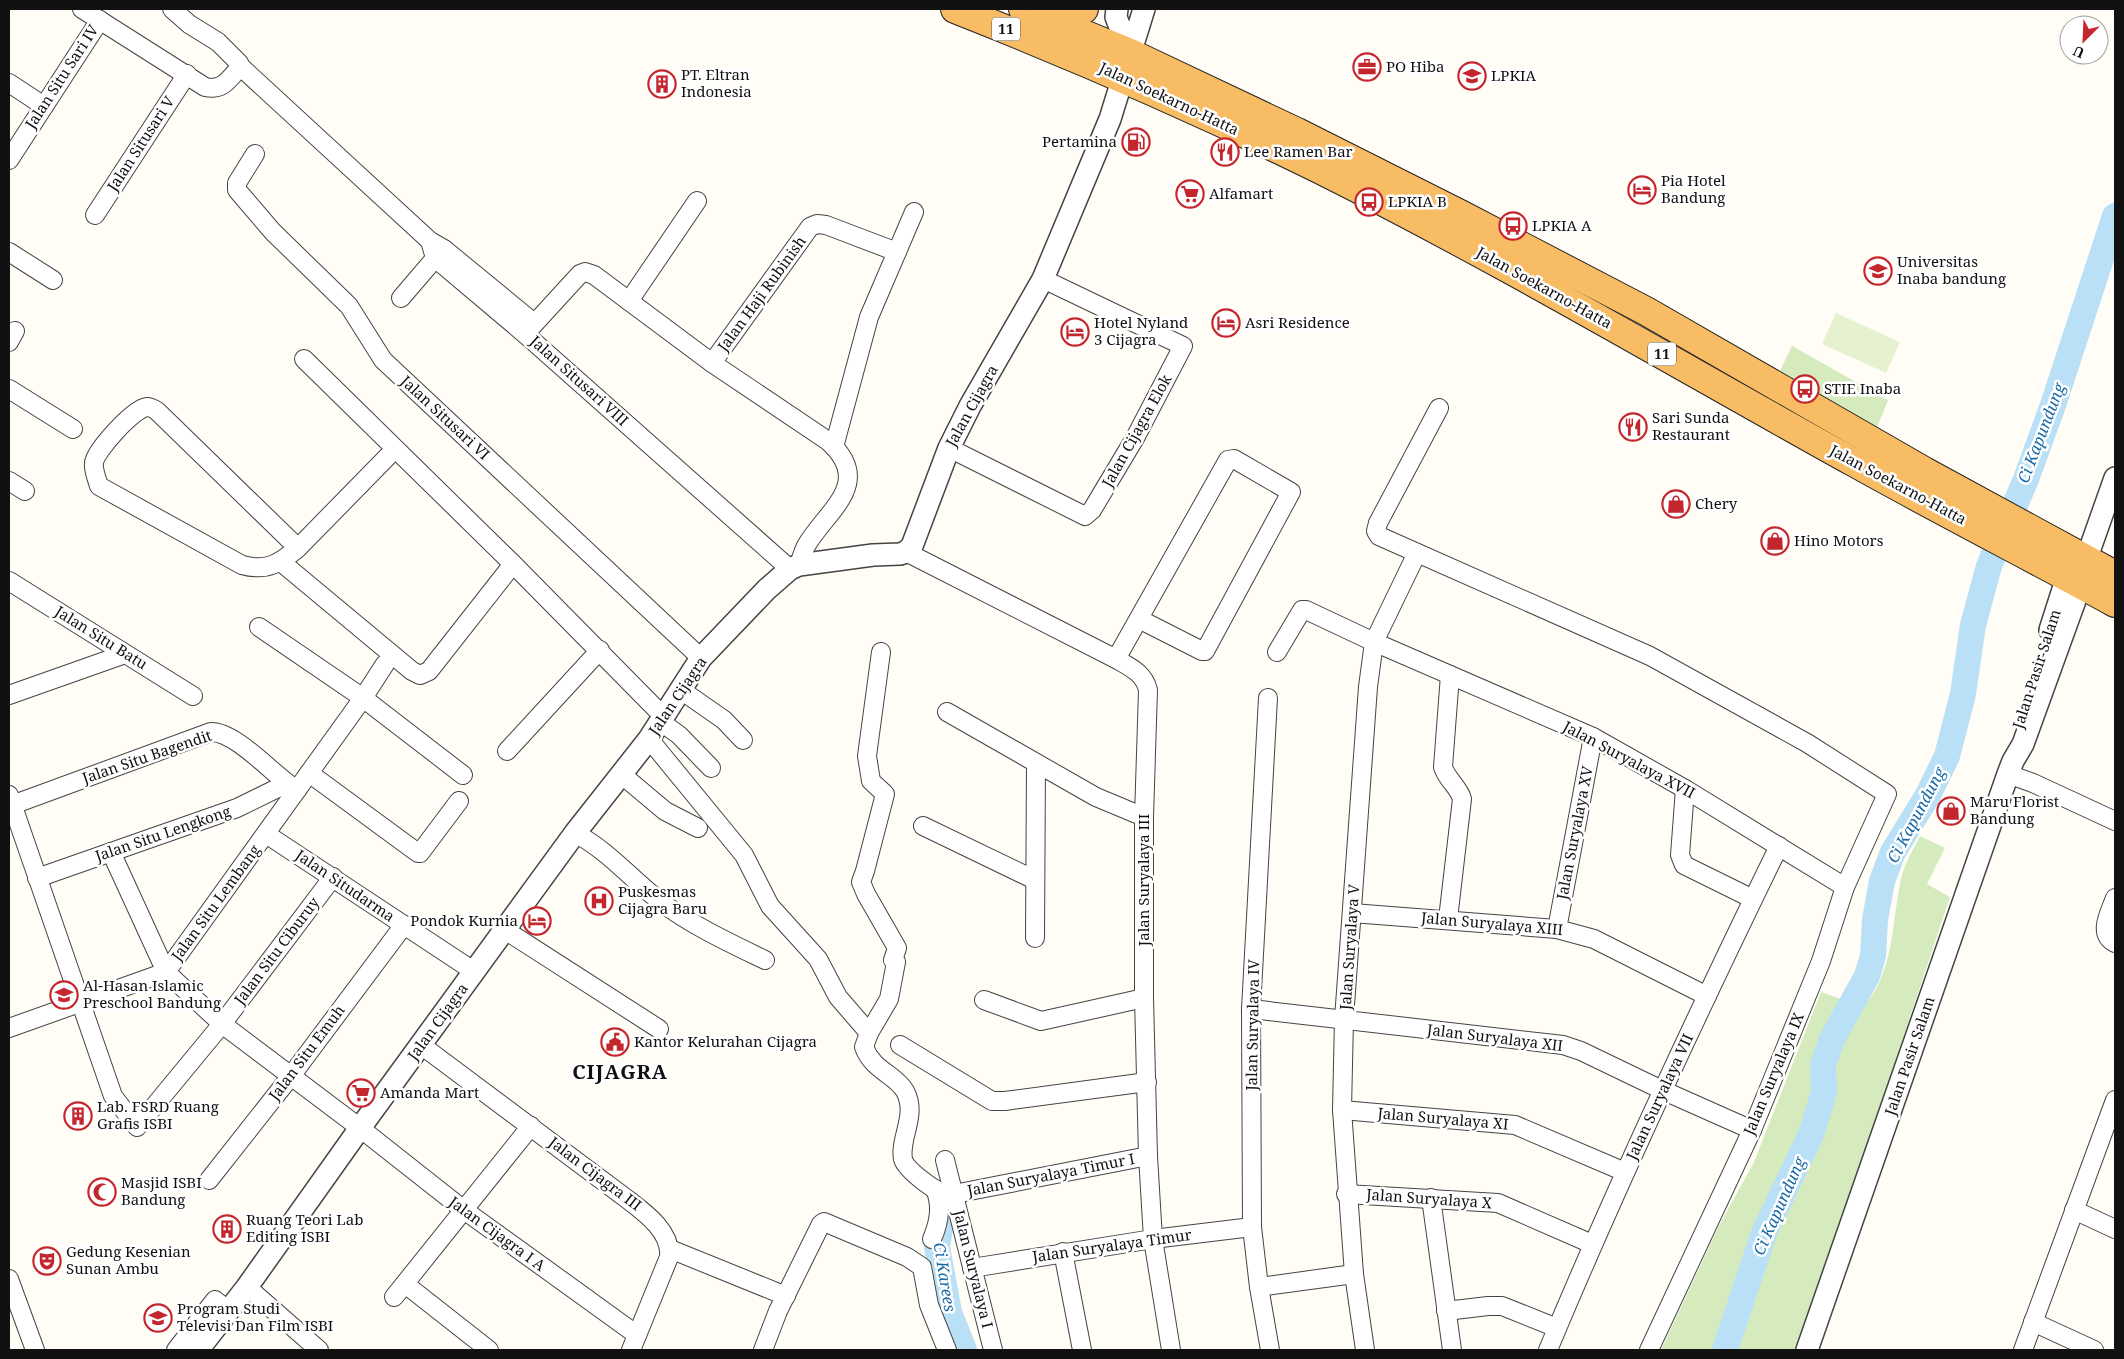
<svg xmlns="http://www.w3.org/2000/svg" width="2124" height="1359" viewBox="0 0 2124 1359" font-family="'Noto Serif',serif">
  <rect width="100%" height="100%" fill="#fffdf5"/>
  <g fill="#d5ebbd">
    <polygon points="1792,346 1888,400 1876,430 1779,373"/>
    <path d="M1920,836L1945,848L1927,884L1950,897L1859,1170L1796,1350H1661L1719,1226L1754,1162L1821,992L1863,1007C1896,970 1891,920 1902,875C1906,861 1914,848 1920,836Z"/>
  </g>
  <polygon fill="#e6f2cf" points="1836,313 1900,342 1886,373 1822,344"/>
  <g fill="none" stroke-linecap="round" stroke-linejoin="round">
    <g stroke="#b9e0f7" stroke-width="26">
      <polyline points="943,1210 937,1247 949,1312 964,1350"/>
      <polyline points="1725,1350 1764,1233 1812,1132 1824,1092 1823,1065 1832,1039 1867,976 1873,956 1875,920 1882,881 1893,852 1928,795 1947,756 1963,694 1973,625 1989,566 2026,479 2053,405 2115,216"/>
    </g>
    <g stroke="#444" stroke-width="20">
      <g id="minor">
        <path d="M82,9L205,87C225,91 228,78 241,67"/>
        <polyline points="172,9 189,24 218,42 239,63 241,67 430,241 444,249 534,323"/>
        <polyline points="9,83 44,106"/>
        <polyline points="255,154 237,183 237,190 273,232 349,306 383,360 701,658"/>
        <polyline points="9,160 100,20"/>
        <polyline points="95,215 187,74"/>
        <polyline points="430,241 435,258 525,334 790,569"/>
        <polyline points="9,252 53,280"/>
        <polyline points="401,298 443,249"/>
        <polyline points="629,301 697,201"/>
        <path d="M525,334L580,274L585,272L594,275L712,363L828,441C875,483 827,510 806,546C803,552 801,559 799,565"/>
        <polyline points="9,342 15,331"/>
        <polyline points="304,359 513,564 664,717"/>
        <polyline points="712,363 810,227 817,224 826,225 897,252"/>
        <polyline points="9,389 73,429"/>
        <polyline points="1439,408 1378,523 1376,531 1379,536 1650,656 1807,743 1887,794 1845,887 1821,961 1752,1130 1649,1350"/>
        <polyline points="834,447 869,317 914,212"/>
        <polyline points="949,448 1085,516 1092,510 1135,438 1183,346 1043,279"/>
        <polyline points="9,481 25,491"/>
        <path d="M298,548L157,411C154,409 150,407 147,407C134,408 95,451 94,463C93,470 97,479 99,486L242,565C267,572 280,563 298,548L395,449"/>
        <path d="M906,552L1116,659C1130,667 1144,673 1148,690L1144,817V998L1148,1156L1153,1239L1171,1350"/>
        <polyline points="281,562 412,671 420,675 429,671 513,564"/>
        <polyline points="9,581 193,696"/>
        <polyline points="259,627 363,698 463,775"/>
        <path d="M881,652L867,756L871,781L885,794L865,871L861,882L866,894L897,948L893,960L896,962L889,999L869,1033L864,1047C873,1071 895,1074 905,1091C918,1115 899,1138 903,1159C906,1172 944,1196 956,1203"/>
        <polyline points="1277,652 1302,610 1306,610 1374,642 1593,737 1685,789 1845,887"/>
        <polyline points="1116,659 1228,460 1234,459 1291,492 1205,651 1202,651 1139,619"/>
        <polyline points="681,690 724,720 743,740"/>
        <polyline points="9,695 125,654"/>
        <polyline points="1268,698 1251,1009 1252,1227 1259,1287 1270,1350"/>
        <polyline points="947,712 1096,797 1144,817"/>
        <polyline points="661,722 679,735 711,768"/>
        <polyline points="649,739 744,855 770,906 818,959 838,997 869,1033"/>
        <polyline points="507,751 600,650"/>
        <polyline points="309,773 418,853 420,853 459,801"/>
        <polyline points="621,774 665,811 698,828"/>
        <polyline points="2008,774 2033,783 2115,821"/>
        <polyline points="1685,789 1680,855 1684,865 1753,899"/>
        <polyline points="9,795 113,1096 137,1127 222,1024 333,877"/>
        <path d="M12,805L211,732C237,732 274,776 297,790"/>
        <polyline points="923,826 1035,880"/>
        <path d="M575,833C610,852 631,879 661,902C693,926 730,943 765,960"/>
        <polyline points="266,834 475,972"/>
        <polyline points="111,852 166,972 222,1024 360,1128 464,1210 637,1335"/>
        <polyline points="37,878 237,808 286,784"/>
        <path d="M2115,898C2110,912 2097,934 2115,943"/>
        <polyline points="1352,913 1557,929 1594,939 1707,996"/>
        <path d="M1448,919L1462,799C1459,787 1447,780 1443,767L1450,675"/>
        <polyline points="1557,929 1593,737"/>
        <polyline points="505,930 659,1029"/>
        <polyline points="1035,938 1036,763"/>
        <polyline points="984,1000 1041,1021 1144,998"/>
        <polyline points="1251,1009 1563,1045 1581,1051 1662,1090 1752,1130"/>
        <polyline points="9,1028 166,972 363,698 385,664"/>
        <path d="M421,1045L623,1196C641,1210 672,1230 669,1257L631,1350"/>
        <polyline points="900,1045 992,1101 1005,1101 1147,1082"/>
        <polyline points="1342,1110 1515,1125 1625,1172"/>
        <polyline points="945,1160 993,1350"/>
        <polyline points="209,1180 291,1076 404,925"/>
        <polyline points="954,1194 1148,1156"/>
        <polyline points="1346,1194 1498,1203 1592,1244"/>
        <polyline points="1431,1198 1452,1350"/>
        <polyline points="2074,1210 2115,1229"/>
        <path d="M932,1239C939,1223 942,1205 935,1189"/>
        <polyline points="670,1249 786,1296"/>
        <polyline points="1063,1252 1082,1350"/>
        <polyline points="972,1268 1153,1239 1252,1227"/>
        <polyline points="9,1279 35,1350"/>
        <polyline points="405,1284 489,1350"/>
        <polyline points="247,1287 319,1350"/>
        <polyline points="1259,1287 1354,1274"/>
        <polyline points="394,1297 531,1126"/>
        <polyline points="1446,1311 1488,1306 1502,1306 1557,1328"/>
        <polyline points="2033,1322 2094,1350"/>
        <polyline points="176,1350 215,1300 229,1311"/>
        <polyline points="763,1350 778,1311 821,1224 824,1222 907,1257 922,1267 929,1305 947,1350"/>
        <polyline points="1365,1350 1354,1274 1342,1110 1344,1019 1368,687 1374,642 1417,553"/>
        <path d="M1548,1350C1619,1180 1698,1012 1779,846"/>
        <polyline points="2023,1350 2115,1100"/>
      </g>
    </g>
    <g stroke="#444" stroke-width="24">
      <g id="tertiary">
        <polyline points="1117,9 1116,17 1130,53"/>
        <polyline points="2086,560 2115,478"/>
        <polyline points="2050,630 2067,577"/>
        <polyline points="198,1350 247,1287 360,1128 575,833 649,739 701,658 767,589 790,569 799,565 873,555 900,554 906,552 912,546 949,448 970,406 1043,279 1110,119 1144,9"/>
        <polyline points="1807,1350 2008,774 2013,761 2023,744 2081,584"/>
      </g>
    </g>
    <g stroke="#222" stroke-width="30">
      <g id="trunk">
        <path d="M955,9C1079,58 1201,111 1321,170C1503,261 1678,365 1855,463C1941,511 2029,556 2115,603"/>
        <polyline points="1023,9 1130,53 1297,132 1462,215 1646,311 1924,471 2115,575"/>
        <polyline points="1042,13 1067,14 1084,9"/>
      </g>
    </g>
    <use href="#minor" stroke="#fff" stroke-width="18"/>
    <use href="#tertiary" stroke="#fff" stroke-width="21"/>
    <use href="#trunk" stroke="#f7bc64" stroke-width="28"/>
  </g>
  <defs>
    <g id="office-ring" transform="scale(1.4375)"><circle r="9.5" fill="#fff" stroke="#c4262e" stroke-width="1.5"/><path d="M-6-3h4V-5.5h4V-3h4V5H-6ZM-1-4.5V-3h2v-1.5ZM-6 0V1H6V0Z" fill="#c4262e"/></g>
    <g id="university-ring" transform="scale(1.4375)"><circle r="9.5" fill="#fff" stroke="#c4262e" stroke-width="1.5"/><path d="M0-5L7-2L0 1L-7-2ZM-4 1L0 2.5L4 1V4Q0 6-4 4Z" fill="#c4262e"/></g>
    <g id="building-ring" transform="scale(1.4375)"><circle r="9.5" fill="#fff" stroke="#c4262e" stroke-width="1.5"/><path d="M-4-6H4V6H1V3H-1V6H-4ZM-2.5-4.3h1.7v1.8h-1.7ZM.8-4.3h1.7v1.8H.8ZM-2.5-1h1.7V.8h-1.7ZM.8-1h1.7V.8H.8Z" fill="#c4262e"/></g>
    <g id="fuel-ring" transform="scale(1.4375)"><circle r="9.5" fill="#fff" stroke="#c4262e" stroke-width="1.5"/><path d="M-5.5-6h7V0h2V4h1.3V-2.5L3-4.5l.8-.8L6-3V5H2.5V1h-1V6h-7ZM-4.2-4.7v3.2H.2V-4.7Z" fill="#c4262e"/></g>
    <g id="restaurant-ring" transform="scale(1.4375)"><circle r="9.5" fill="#fff" stroke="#c4262e" stroke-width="1.5"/><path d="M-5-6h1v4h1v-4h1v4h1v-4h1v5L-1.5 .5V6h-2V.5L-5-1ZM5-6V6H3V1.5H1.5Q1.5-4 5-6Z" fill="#c4262e"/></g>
    <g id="hotel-ring" transform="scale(1.4375)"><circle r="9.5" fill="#fff" stroke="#c4262e" stroke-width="1.5"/><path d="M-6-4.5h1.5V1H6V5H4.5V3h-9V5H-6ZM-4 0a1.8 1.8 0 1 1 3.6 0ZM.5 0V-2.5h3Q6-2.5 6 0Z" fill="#c4262e"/></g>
    <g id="supermarket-ring" transform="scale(1.4375)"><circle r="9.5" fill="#fff" stroke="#c4262e" stroke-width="1.5"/><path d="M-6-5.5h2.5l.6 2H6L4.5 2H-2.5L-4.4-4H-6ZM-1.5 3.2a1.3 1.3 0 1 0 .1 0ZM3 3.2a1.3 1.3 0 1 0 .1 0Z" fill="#c4262e"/></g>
    <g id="bus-ring" transform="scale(1.4375)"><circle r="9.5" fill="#fff" stroke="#c4262e" stroke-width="1.5"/><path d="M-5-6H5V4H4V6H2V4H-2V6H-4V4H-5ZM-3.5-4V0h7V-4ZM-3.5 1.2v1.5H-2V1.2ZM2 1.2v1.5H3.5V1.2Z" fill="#c4262e"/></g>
    <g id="shop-ring" transform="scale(1.4375)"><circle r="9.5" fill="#fff" stroke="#c4262e" stroke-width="1.5"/><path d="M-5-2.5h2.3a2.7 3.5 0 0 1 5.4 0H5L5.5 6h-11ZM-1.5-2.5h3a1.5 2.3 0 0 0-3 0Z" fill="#c4262e"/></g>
    <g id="hospital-ring" transform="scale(1.4375)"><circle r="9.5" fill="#fff" stroke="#c4262e" stroke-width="1.5"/><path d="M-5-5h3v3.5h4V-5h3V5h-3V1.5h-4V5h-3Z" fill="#c4262e"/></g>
    <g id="school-ring" transform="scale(1.4375)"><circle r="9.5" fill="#fff" stroke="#c4262e" stroke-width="1.5"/><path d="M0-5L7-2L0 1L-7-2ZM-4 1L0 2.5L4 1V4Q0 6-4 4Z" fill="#c4262e"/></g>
    <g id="civic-ring" transform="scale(1.4375)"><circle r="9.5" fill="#fff" stroke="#c4262e" stroke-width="1.5"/><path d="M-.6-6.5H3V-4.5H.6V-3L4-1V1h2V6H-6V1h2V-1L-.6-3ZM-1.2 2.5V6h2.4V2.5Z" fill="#c4262e"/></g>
    <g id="mosque-ring" transform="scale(1.4375)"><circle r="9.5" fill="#fff" stroke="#c4262e" stroke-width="1.5"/><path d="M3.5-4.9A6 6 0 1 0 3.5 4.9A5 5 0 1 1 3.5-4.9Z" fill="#c4262e"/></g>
    <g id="theatre-ring" transform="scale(1.4375)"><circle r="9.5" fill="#fff" stroke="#c4262e" stroke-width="1.5"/><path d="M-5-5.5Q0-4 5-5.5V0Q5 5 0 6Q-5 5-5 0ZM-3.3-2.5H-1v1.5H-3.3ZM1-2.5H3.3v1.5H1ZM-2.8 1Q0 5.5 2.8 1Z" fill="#c4262e"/></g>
  </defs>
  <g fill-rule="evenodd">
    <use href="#office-ring" x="1367" y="67"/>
    <use href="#university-ring" x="1472" y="76"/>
    <use href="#building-ring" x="662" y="84"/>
    <use href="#fuel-ring" x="1136" y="142"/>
    <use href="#restaurant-ring" x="1225" y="152"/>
    <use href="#hotel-ring" x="1642" y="190"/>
    <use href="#supermarket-ring" x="1190" y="194"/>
    <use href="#bus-ring" x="1369" y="202"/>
    <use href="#bus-ring" x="1513" y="226"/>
    <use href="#university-ring" x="1878" y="271"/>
    <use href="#hotel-ring" x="1226" y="323"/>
    <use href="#hotel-ring" x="1075" y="332"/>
    <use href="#bus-ring" x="1805" y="389"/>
    <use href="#restaurant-ring" x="1633" y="427"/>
    <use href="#shop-ring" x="1676" y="504"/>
    <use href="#shop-ring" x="1775" y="541"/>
    <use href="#shop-ring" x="1951" y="811"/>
    <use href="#hospital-ring" x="599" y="901"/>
    <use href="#hotel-ring" x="537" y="921"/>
    <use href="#school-ring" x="64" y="995"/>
    <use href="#civic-ring" x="615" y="1042"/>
    <use href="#supermarket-ring" x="361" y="1093"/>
    <use href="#building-ring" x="78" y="1116"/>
    <use href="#mosque-ring" x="102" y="1192"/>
    <use href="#building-ring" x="227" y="1229"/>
    <use href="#theatre-ring" x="47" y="1261"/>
    <use href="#university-ring" x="158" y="1318"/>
  </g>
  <g text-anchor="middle" stroke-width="5" stroke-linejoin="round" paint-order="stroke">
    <g fill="#fff" stroke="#585858" stroke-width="1">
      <rect x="992" y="17.5" width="28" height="23" rx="4"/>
      <rect x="1648" y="342.5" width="28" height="23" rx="4"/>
    </g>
    <g font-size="14" font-weight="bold" fill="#111">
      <text x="1006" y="34">11</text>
      <text x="1662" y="359">11</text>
    </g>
    <g font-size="15" fill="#111" stroke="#fff" text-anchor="start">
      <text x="1386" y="72">PO Hiba</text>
      <text x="681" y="80">PT. Eltran<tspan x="681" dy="17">Indonesia</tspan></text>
      <text x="1491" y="81">LPKIA</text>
      <text x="1117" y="147" text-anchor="end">Pertamina</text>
      <text x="1244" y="157">Lee Ramen Bar</text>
      <text x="1661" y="186">Pia Hotel<tspan x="1661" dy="17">Bandung</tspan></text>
      <text x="1209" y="199">Alfamart</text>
      <text x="1388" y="207">LPKIA B</text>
      <text x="1532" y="231">LPKIA A</text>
      <text x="1897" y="267">Universitas<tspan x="1897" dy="17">Inaba bandung</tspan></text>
      <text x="1094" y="328">Hotel Nyland<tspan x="1094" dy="17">3 Cijagra</tspan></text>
      <text x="1245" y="328">Asri Residence</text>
      <text x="1824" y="394">STIE Inaba</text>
      <text x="1652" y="423">Sari Sunda<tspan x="1652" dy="17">Restaurant</tspan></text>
      <text x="1695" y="509">Chery</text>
      <text x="1794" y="546">Hino Motors</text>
      <text x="1970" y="807">Maru Florist<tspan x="1970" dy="17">Bandung</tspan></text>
      <text x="618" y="897">Puskesmas<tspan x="618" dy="17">Cijagra Baru</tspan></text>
      <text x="518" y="926" text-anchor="end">Pondok Kurnia</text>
      <text x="83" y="991">Al-Hasan Islamic<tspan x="83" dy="17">Preschool Bandung</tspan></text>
      <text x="634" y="1047">Kantor Kelurahan Cijagra</text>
      <text x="380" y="1098">Amanda Mart</text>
      <text x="97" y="1112">Lab. FSRD Ruang<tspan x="97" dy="17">Grafis ISBI</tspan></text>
      <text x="121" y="1188">Masjid ISBI<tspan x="121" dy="17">Bandung</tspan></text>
      <text x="246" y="1225">Ruang Teori Lab<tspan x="246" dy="17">Editing ISBI</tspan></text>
      <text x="66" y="1257">Gedung Kesenian<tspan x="66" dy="17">Sunan Ambu</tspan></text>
      <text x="177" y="1314">Program Studi<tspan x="177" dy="17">Televisi Dan Film ISBI</tspan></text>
    </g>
    <g font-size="15" fill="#111" stroke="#fff">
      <text transform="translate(62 77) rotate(-57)" y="5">Jalan Situ Sari IV</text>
      <text transform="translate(1169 99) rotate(25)" y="5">Jalan Soekarno-Hatta</text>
      <text transform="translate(141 144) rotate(-57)" y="5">Jalan Situsari V</text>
      <text transform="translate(1544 288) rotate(29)" y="5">Jalan Soekarno-Hatta</text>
      <text transform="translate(762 294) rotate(-54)" y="5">Jalan Haji Rubinish</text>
      <text transform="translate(579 381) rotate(42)" y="5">Jalan Situsari VIII</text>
      <text transform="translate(972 406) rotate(-61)" y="5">Jalan Cijagra</text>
      <text transform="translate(445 418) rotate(43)" y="5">Jalan Situsari VI</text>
      <text transform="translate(1137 431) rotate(-61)" y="5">Jalan Cijagra Elok</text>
      <text transform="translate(1898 485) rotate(28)" y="5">Jalan Soekarno-Hatta</text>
      <text transform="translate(101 638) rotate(32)" y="5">Jalan Situ Batu</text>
      <text transform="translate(2037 669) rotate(-72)" y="5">Jalan Pasir Salam</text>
      <text transform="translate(678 696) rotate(-56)" y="5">Jalan Cijagra</text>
      <text transform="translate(147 757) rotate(-19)" y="5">Jalan Situ Bagendit</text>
      <text transform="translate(1629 760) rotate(28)" y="5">Jalan Suryalaya XVII</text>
      <text transform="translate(1575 833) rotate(-79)" y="5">Jalan Suryalaya XV</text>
      <text transform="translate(163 834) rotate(-19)" y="5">Jalan Situ Lengkong</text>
      <text transform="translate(1144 880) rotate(-90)" y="5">Jalan Suryalaya III</text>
      <text transform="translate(345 886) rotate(34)" y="5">Jalan Situdarma</text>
      <text transform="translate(216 903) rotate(-54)" y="5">Jalan Situ Lembang</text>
      <text transform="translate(1492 924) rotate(5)" y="5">Jalan Suryalaya XIII</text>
      <text transform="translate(1350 947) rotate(-86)" y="5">Jalan Suryalaya V</text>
      <text transform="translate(277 951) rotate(-53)" y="5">Jalan Situ Ciburuy</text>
      <text transform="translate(438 1022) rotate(-54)" y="5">Jalan Cijagra</text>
      <text transform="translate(1253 1025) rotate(-89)" y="5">Jalan Suryalaya IV</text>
      <text transform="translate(1495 1038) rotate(7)" y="5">Jalan Suryalaya XII</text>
      <text transform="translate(307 1053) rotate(-53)" y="5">Jalan Situ Emuh</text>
      <text transform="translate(1910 1056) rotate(-71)" y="5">Jalan Pasir Salam</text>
      <text transform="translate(1774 1074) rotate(-67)" y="5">Jalan Suryalaya IX</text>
      <text transform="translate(1660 1097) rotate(-65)" y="5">Jalan Suryalaya VII</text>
      <text transform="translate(1443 1119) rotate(5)" y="5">Jalan Suryalaya XI</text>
      <text transform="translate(595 1174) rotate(37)" y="5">Jalan Cijagra III</text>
      <text transform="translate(1051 1175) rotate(-11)" y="5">Jalan Suryalaya Timur I</text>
      <text transform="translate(1429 1199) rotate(4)" y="5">Jalan Suryalaya X</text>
      <text transform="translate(497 1234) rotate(36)" y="5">Jalan Cijagra I A</text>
      <text transform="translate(1112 1246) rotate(-8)" y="5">Jalan Suryalaya Timur</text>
      <text transform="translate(973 1269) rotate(76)" y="5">Jalan Suryalaya I</text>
    </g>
    <g font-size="16" font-style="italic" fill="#1768a6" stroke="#fff">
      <text transform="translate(2041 433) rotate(-69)" y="6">Ci Kapundung</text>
      <text transform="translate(1916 815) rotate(-62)" y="6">Ci Kapundung</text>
      <text transform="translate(1779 1206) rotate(-66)" y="6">Ci Kapundung</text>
      <text transform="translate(945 1277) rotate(81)" y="6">Ci Karees</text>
    </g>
    <g font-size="20" font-weight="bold" letter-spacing="1" fill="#111" stroke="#fff">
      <text x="620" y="1079">CIJAGRA</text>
    </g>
  </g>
  <rect width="2124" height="1359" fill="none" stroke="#111111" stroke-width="20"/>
  <g transform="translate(2084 40) rotate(204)"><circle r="24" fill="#ffffff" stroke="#a0a0a0"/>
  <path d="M0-4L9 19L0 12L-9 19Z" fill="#c4262e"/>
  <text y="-8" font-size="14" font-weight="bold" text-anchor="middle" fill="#111111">U</text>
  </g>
</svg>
